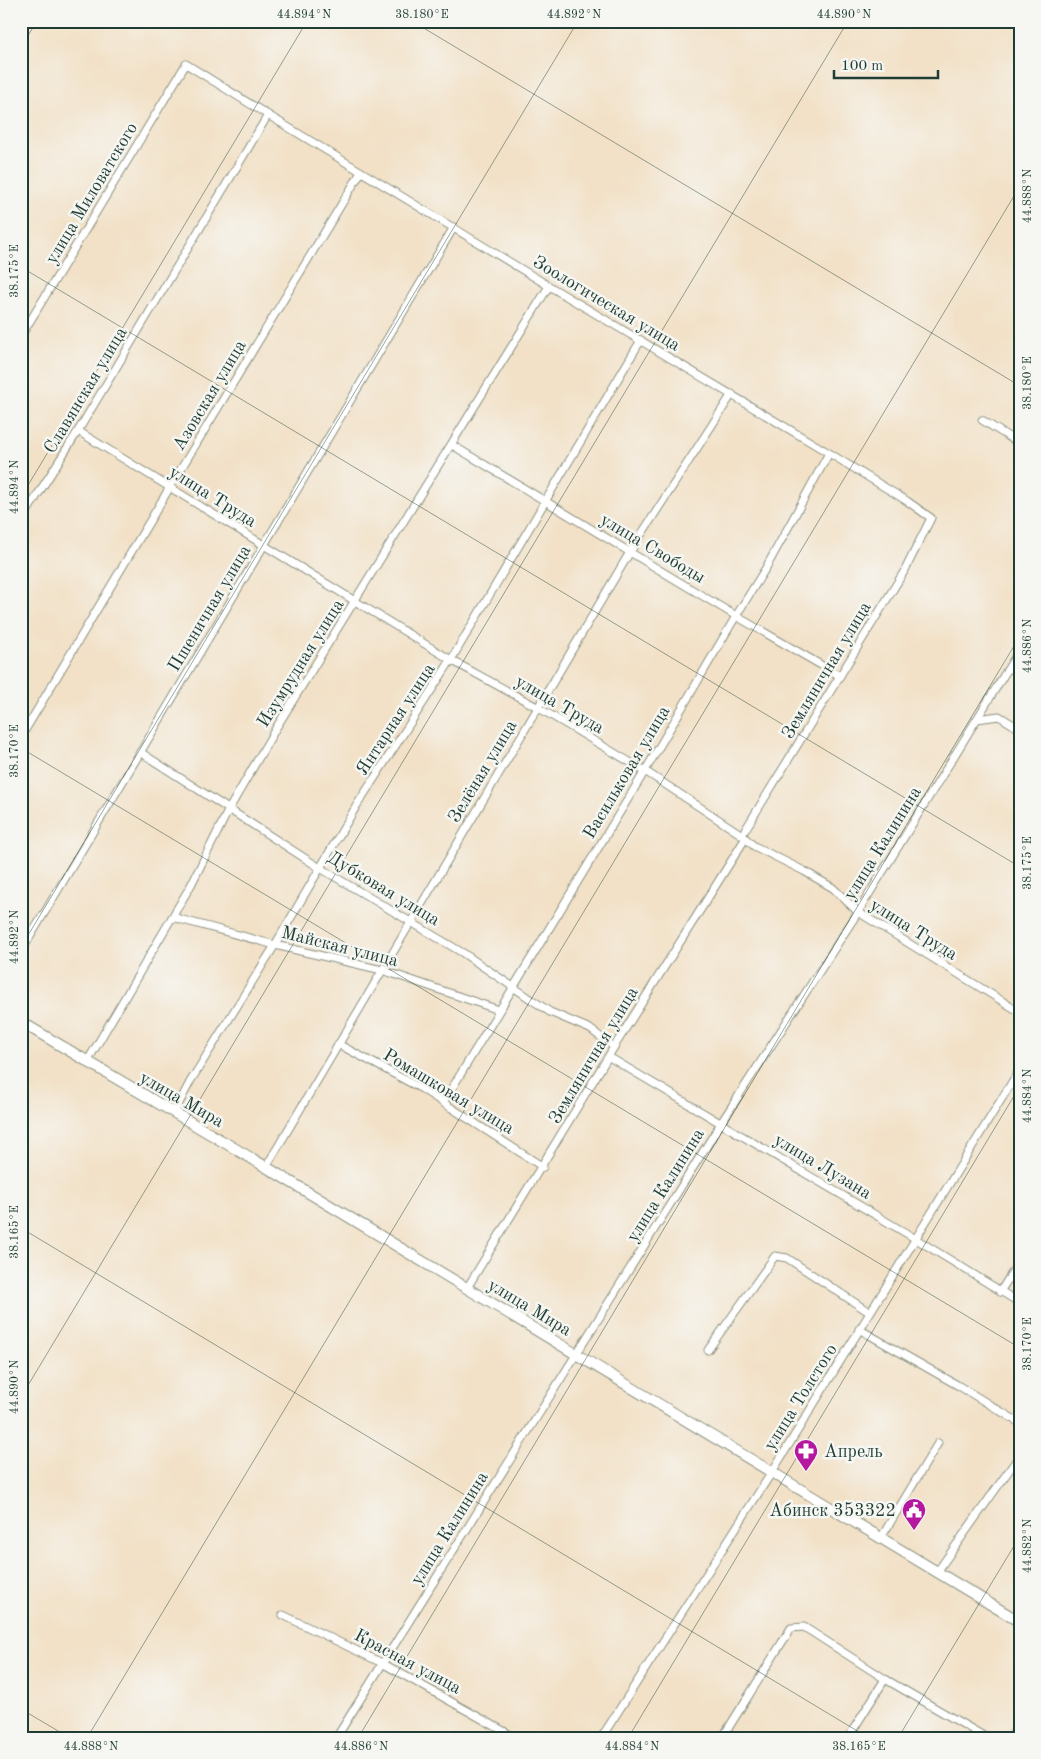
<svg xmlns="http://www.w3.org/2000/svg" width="1041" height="1759" viewBox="0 0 1041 1759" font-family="'Old Standard TT',serif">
  <rect width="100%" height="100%" fill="#f6f6f2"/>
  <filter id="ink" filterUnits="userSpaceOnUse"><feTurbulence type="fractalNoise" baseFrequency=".02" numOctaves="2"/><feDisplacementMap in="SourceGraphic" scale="10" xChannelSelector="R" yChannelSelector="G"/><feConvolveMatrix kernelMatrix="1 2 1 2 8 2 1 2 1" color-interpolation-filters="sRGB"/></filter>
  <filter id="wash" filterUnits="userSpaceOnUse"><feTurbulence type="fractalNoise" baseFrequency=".0096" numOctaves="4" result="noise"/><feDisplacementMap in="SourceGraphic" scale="20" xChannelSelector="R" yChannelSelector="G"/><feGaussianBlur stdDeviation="1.12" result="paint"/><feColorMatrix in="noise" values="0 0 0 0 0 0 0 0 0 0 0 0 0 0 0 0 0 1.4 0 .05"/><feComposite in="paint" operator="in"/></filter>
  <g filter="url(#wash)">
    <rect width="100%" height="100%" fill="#f2e1c7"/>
  </g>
  <g filter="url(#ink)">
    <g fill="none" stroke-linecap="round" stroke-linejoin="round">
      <g stroke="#888f7e" stroke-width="9">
        <g id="minor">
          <polyline points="268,115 549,286 829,453 907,501 931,518 905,570 742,835"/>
          <polyline points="21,336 186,64 268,115 78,431 21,521"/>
          <polyline points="982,420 1020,444"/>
          <polyline points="78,431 451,660 537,707 645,771 742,835 754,846 804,871 833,888 858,912 1020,1012"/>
          <polyline points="452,445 736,616 840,676"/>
          <polyline points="977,719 999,716 1020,729"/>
          <polyline points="21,737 170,487 361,172"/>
          <polyline points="140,752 320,868 463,953 550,1012 590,1029 614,1047"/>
          <polyline points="172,917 275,945 382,970 499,1010"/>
          <polyline points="21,952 454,227"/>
          <polyline points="338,1044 422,1089 543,1167"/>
          <polyline points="609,1057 916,1239 1020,1303"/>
          <polyline points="87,1062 191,885 229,809 276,728 549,286"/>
          <polyline points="443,1103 645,771 736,616 767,566 829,453"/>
          <polyline points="174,1113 190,1082 275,945 357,805 451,660 641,340"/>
          <polyline points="266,1167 630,552 732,394"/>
          <polyline points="467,1288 614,1047 745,839"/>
          <polyline points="1000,1292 1020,1260"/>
          <polyline points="859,1329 959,1386 1020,1423"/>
          <polyline points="708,1350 775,1256 787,1258 869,1312"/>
          <polyline points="881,1538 938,1443"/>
          <polyline points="937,1572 1020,1455"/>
          <polyline points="283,1615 382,1663 516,1738"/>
          <polyline points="724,1735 791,1628 804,1627 885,1679 987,1738"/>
          <polyline points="336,1738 721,1123 858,912 1020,649"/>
          <polyline points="601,1738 772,1472 1020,1069"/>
          <polyline points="848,1738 885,1679"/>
          <polyline points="1010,1738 1020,1724"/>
        </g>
      </g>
      <g stroke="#888f7e" stroke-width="12">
        <polyline id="secondary" points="21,1022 266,1167 1020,1622"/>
      </g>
      <use href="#minor" stroke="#fff" stroke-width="7"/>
      <use href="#secondary" stroke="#fff" stroke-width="10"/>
    </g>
  </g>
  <path fill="none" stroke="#1f3d34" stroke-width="1" stroke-opacity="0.45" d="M412,21L1020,386M21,47L37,21M21,267L1020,867M21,497L307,21M21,748L1020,1348M21,947L578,21M21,1228L869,1738M21,1397L848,21M21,1709L70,1738M87,1738L1020,186M358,1738L1020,636M628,1738L1020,1086M898,1738L1020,1536"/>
  <defs>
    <g id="pharmacy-pin" transform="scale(1.25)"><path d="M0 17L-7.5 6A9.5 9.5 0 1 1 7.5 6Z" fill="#b5179e" stroke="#f6f6f2"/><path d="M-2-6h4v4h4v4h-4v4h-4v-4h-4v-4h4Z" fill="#fff"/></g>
    <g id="civic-pin" transform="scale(1.25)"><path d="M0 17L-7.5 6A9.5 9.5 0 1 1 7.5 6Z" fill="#b5179e" stroke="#f6f6f2"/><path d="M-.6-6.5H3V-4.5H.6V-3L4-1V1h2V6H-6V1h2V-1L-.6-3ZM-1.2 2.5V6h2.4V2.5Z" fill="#fff"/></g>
  </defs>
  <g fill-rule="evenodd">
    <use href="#pharmacy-pin" x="806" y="1451"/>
    <use href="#civic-pin" x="914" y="1510"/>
  </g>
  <g text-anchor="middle" stroke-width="5" stroke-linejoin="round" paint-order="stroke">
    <g font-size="18" fill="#1f3d34" stroke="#f6f6f2">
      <text transform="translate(91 193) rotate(-59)" y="6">улица Миловатского</text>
      <text transform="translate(607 303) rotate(31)" y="6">Зоологическая улица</text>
      <text transform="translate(85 390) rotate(-59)" y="6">Славянская улица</text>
      <text transform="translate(209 395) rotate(-59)" y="6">Азовская улица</text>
      <text transform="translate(213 496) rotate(32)" y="6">улица Труда</text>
      <text transform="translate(653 548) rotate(31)" y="6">улица Свободы</text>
      <text transform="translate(209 608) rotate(-59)" y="6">Пшеничная улица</text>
      <text transform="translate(300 663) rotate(-58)" y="6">Изумрудная улица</text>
      <text transform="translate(826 670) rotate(-59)" y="6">Земляничная улица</text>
      <text transform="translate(560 704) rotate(30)" y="6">улица Труда</text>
      <text transform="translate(395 719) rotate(-57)" y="6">Янтарная улица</text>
      <text transform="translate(482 771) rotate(-59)" y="6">Зелёная улица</text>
      <text transform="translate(626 772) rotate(-59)" y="6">Васильковая улица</text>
      <text transform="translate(882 843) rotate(-58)" y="6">улица Калинина</text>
      <text transform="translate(384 888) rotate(31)" y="6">Дубковая улица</text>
      <text transform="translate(914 929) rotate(32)" y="6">улица Труда</text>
      <text transform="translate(340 946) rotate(14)" y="6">Майская улица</text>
      <text transform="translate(593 1055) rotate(-59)" y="6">Земляничная улица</text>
      <text transform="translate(449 1091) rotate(31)" y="6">Ромашковая улица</text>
      <text transform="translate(182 1099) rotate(30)" y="6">улица Мира</text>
      <text transform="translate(823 1166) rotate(31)" y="6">улица Лузана</text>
      <text transform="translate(665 1185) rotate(-58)" y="6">улица Калинина</text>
      <text transform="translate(530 1307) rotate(31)" y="6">улица Мира</text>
      <text transform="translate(800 1397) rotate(-58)" y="6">улица Толстого</text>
      <text transform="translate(449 1528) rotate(-58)" y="6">улица Калинина</text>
      <text transform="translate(408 1661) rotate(28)" y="6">Красная улица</text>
    </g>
    <g font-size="18" fill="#1f3d34" stroke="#f6f6f2" text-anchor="start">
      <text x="824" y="1457">Апрель</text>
      <text x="896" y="1516" text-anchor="end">Абинск 353322</text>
    </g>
  </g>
  <rect width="1041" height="1759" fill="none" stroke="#f6f6f2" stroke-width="55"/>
  <path d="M834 70v8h104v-8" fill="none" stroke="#1f3d34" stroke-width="2.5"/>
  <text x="841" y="70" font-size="15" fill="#1f3d34" stroke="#f6f6f2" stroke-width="4" paint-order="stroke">100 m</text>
  <rect x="28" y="28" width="986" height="1704" fill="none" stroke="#1f3d34" stroke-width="2"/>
  <g font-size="12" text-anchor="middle" fill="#1f3d34">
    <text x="304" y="18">44.894°N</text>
    <text x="422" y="18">38.180°E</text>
    <text x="574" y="18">44.892°N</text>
    <text x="844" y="18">44.890°N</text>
    <text transform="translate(1027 196) rotate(-90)" y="4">44.888°N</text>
    <text transform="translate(14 271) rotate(-90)" y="4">38.175°E</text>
    <text transform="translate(1027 383) rotate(-90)" y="4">38.180°E</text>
    <text transform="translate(14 487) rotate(-90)" y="4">44.894°N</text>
    <text transform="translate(1027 646) rotate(-90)" y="4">44.886°N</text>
    <text transform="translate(14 751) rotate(-90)" y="4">38.170°E</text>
    <text transform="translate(1027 863) rotate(-90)" y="4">38.175°E</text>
    <text transform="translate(14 937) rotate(-90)" y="4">44.892°N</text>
    <text transform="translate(1027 1096) rotate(-90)" y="4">44.884°N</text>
    <text transform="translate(14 1232) rotate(-90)" y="4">38.165°E</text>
    <text transform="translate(1027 1344) rotate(-90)" y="4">38.170°E</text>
    <text transform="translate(14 1387) rotate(-90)" y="4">44.890°N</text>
    <text transform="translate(1027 1546) rotate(-90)" y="4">44.882°N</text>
    <text x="91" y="1750">44.888°N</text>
    <text x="361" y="1750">44.886°N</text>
    <text x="632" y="1750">44.884°N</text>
    <text x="859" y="1750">38.165°E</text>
  </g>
</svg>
